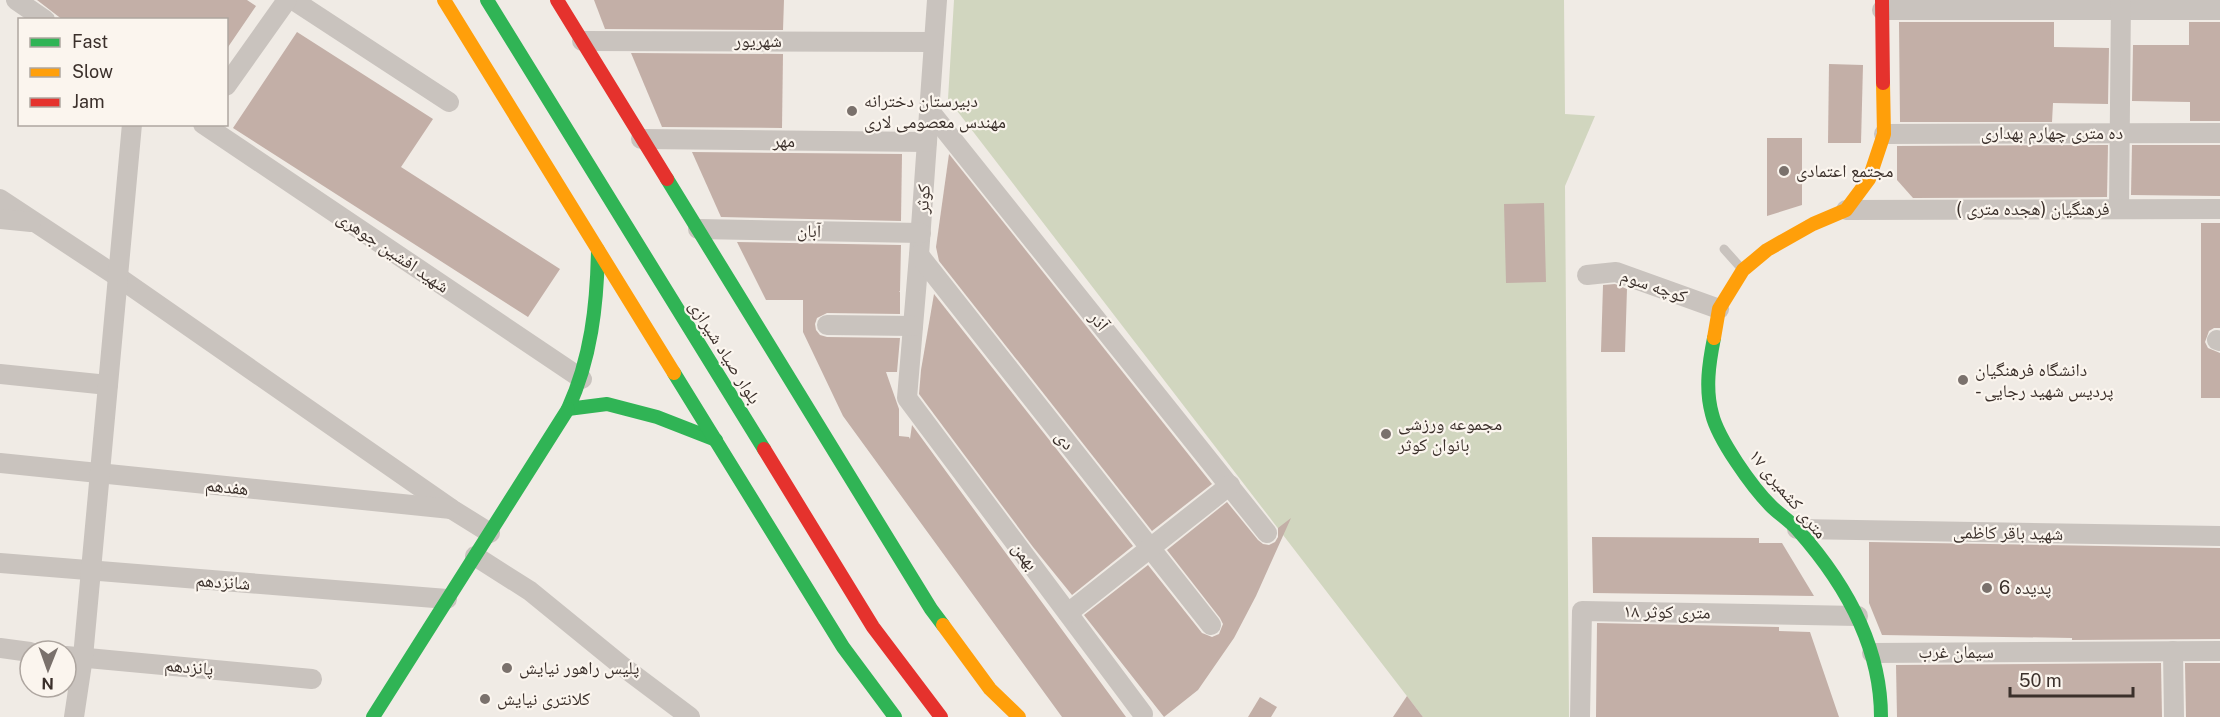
<svg xmlns="http://www.w3.org/2000/svg" width="2220" height="717" viewBox="0 0 2220 717" font-family="'Public Sans','Noto Naskh Arabic',sans-serif">
  <rect width="100%" height="100%" fill="#f0ebe5"/>
  <polygon fill="#d1d6bf" points="954,0 1564,0 1565,114 1595,116 1565,186 1569,717 1423,717 948,99"/>
  <g fill="#c3afa7">
    <polygon points="37,0 247,0 256,6 226,50 226,20 63,20"/>
    <polygon points="594,0 784,0 783,30 605,29"/>
    <polygon points="1899,22 2054,22 2054,47 2109,48 2108,104 2053,103 2052,122 1900,122"/>
    <polygon points="2189,22 2220,22 2220,121 2190,121 2190,102 2132,101 2133,45 2189,45"/>
    <polygon points="297,32 433,119 401,167 560,269 528,317 233,128"/>
    <polygon points="631,53 783,54 782,128 662,127"/>
    <polygon points="1829,64 1863,65 1861,143 1828,143"/>
    <polygon points="1767,138 1802,138 1802,205 1767,216"/>
    <polygon points="2108,145 2107,197 1913,198 1897,180 1897,146"/>
    <polygon points="2132,145 2220,145 2220,196 2131,195"/>
    <polygon points="692,152 902,154 901,221 721,217"/>
    <polygon points="949,154 1212,484 1152,531 939,261 936,247"/>
    <polygon points="1544,203 1546,282 1506,283 1504,204"/>
    <polygon points="2201,223 2220,223 2220,328 2214,328 2209,331 2205,342 2208,348 2220,353 2220,398 2201,398"/>
    <polygon points="737,242 901,245 900,291 899,292 900,292 900,314 827,313 817,318 815,324 816,330 820,335 827,337 900,338 897,372 886,372 899,409 899,436 909,437 910,439 912,425 1126,717 1062,717 843,416 803,332 803,300 766,300"/>
    <polygon points="1615,284 1627,289 1625,352 1601,352 1603,285"/>
    <polygon points="934,294 1133,546 1072,595 1033,547 919,394 921,370"/>
    <polygon points="1227,502 1258,540 1263,544 1269,545 1275,542 1278,537 1278,528 1291,518 1256,596 1234,638 1198,690 1164,717 1084,615 1148,565 1202,633 1212,637 1219,634 1223,624 1220,618 1167,550"/>
    <polygon points="1592,537 1759,538 1759,543 1782,543 1814,596 1593,593"/>
    <polygon points="1869,542 2220,548 2220,639 2072,640 2072,638 1882,635 1869,603"/>
    <polygon points="1597,623 1779,627 1779,631 1810,632 1839,717 1596,717"/>
    <polygon points="2161,663 2162,717 1897,717 1896,665"/>
    <polygon points="2185,663 2220,663 2220,717 2186,717"/>
    <polygon points="1407,696 1423,717 1393,717"/>
    <polygon points="1260,697 1277,707 1271,717 1248,717"/>
  </g>
  <g fill="none" stroke-linecap="round" stroke-linejoin="round">
    <polyline stroke="#c9c3be" stroke-width="9" points="1724,249 1741,268"/>
    <g stroke="#c9c3be" stroke-width="20">
      <polyline points="16,0 45,20"/>
      <polyline points="293,0 449,102"/>
      <polyline points="937,0 919,255 907,398 1143,714"/>
      <polyline points="1882,10 2220,10"/>
      <polyline points="582,41 934,42"/>
      <polyline points="226,86 287,0"/>
      <polyline points="929,110 1267,533"/>
      <polyline points="203,124 582,379"/>
      <polyline points="1884,134 2220,133"/>
      <polyline points="641,139 927,142"/>
      <polyline points="0,199 118,277 453,510 490,533"/>
      <polyline points="2119,209 2121,0"/>
      <polyline points="1846,210 2220,209"/>
      <polyline points="0,219 31,222"/>
      <polyline points="698,229 921,233"/>
      <polyline points="919,255 1211,625"/>
      <polyline points="1587,275 1616,272 1719,309"/>
      <polyline points="827,325 913,326"/>
      <polyline points="2217,340 2220,341"/>
      <polyline points="0,374 108,385"/>
      <polyline points="0,463 451,509"/>
      <polyline points="1797,529 2220,536"/>
      <polyline points="475,556 530,591 622,666 690,717"/>
      <polyline points="0,563 447,599"/>
      <polyline points="1068,613 1230,485"/>
      <polyline points="0,648 30,652"/>
      <polyline points="2173,651 2174,717"/>
      <polyline points="1872,653 2220,651"/>
      <polyline points="66,656 312,679"/>
      <polyline points="74,717 83,657 132,124"/>
      <polyline points="1580,717 1582,611 1858,616"/>
    </g>
    <g stroke="#30b455" stroke-width="14">
      <polyline points="487,0 764,449"/>
      <polyline points="667,179 931,609 943,625"/>
      <path d="M598,250C597,306 591,358 568,409L607,404L657,417L716,440"/>
      <path d="M1714,338C1709,363 1705,389 1712,414C1718,439 1752,487 1771,506C1779,514 1790,521 1798,530C1845,583 1881,645 1881,717"/>
      <polyline points="674,373 843,647 895,717"/>
      <polyline points="373,717 568,409"/>
    </g>
    <g stroke="#ff9f0a" stroke-width="14">
      <polyline points="444,0 674,373"/>
      <polyline points="1714,338 1719,309 1743,270 1767,250 1813,224 1846,210 1869,179 1884,134 1883,83"/>
      <polyline points="943,625 990,689 1019,717"/>
    </g>
    <g stroke="#e5322d" stroke-width="14">
      <polyline points="557,0 667,179"/>
      <polyline points="1882,0 1883,83"/>
      <polyline points="764,449 873,627 941,717"/>
    </g>
  </g>
  <g fill="#7a716c" stroke="#fbf5ee" stroke-width="2">
    <circle cx="852" cy="111" r="6"/>
    <circle cx="1784" cy="171" r="6"/>
    <circle cx="1963" cy="380" r="6"/>
    <circle cx="1386" cy="434" r="6"/>
    <circle cx="1987" cy="588" r="6"/>
    <circle cx="507" cy="668" r="6"/>
    <circle cx="485" cy="699" r="6"/>
  </g>
  <g text-anchor="middle" stroke-width="4.5" stroke-linejoin="round" paint-order="stroke">
    <g font-size="18" fill="#3b302b" stroke="#fbf5ee">
      <text x="758" y="47">شهریور</text>
      <text x="2052" y="139">ده متری چهارم بهداری</text>
      <text transform="translate(784 141) rotate(1)" y="6">مهر</text>
      <text transform="translate(923 199) rotate(-86)" y="6">کوثر</text>
      <text x="2033" y="215">فرهنگیان (هجده متری )</text>
      <text transform="translate(809 231) rotate(1)" y="6">آبان</text>
      <text transform="translate(393 252) rotate(34)" y="6">شهید افشین جوهری</text>
      <text transform="translate(1654 286) rotate(19)" y="6">کوچه سوم</text>
      <text transform="translate(1099 321) rotate(51)" y="6">آذر</text>
      <text transform="translate(725 352) rotate(58)" y="6">بلوار صیاد شیرازی</text>
      <text transform="translate(1065 440) rotate(52)" y="6">دی</text>
      <text transform="translate(227 487) rotate(6)" y="6">هفدهم</text>
      <text transform="translate(1788 494) rotate(50)" y="6">۱۷ متری کشمیری</text>
      <text transform="translate(2008 533) rotate(1)" y="6">شهید باقر کاظمی</text>
      <text transform="translate(1025 556) rotate(53)" y="6">بهمن</text>
      <text transform="translate(223 582) rotate(4)" y="6">شانزدهم</text>
      <text transform="translate(1667 612) rotate(1)" y="6">۱۸ متری کوثر</text>
      <text x="1956" y="658">سیمان غرب</text>
      <text transform="translate(189 667) rotate(5)" y="6">پانزدهم</text>
    </g>
    <g font-size="18" fill="#3b302b" stroke="#fbf5ee" text-anchor="start">
      <text x="864" y="107">دبیرستان دخترانه<tspan x="864" dy="21">مهندس معصومی لاری</tspan></text>
      <text x="1796" y="177">مجتمع اعتمادی</text>
      <text x="1975" y="376">دانشگاه فرهنگیان<tspan x="1975" dy="21">- پردیس شهید رجایی</tspan></text>
      <text x="1398" y="430">مجموعه ورزشی<tspan x="1398" dy="21">بانوان کوثر</tspan></text>
      <text x="1999" y="594">پدیده 6</text>
      <text x="519" y="674">پلیس راهور نیایش</text>
      <text x="497" y="705">کلانتری نیایش</text>
    </g>
  </g>
  <rect x="18" y="18" width="210" height="108" fill="#fbf5ee" stroke="#aea6a0" stroke-width="1.5"/>
  <rect x="30" y="38" width="30" height="9" fill="#30b455" stroke="#aea6a0" stroke-width="1.5"/>
  <text x="72" y="48" font-size="18" fill="#3b302b">Fast</text>
  <rect x="30" y="68" width="30" height="9" fill="#ff9f0a" stroke="#aea6a0" stroke-width="1.5"/>
  <text x="72" y="78" font-size="18" fill="#3b302b">Slow</text>
  <rect x="30" y="98" width="30" height="9" fill="#e5322d" stroke="#aea6a0" stroke-width="1.5"/>
  <text x="72" y="108" font-size="18" fill="#3b302b">Jam</text>
  <g transform="translate(48 669) rotate(181)"><circle r="28" fill="#fbf5ee" stroke="#aea6a0" stroke-width="1.5"/>
  <path d="M0-4.5L10 22L0 15L-10 22Z" fill="#7a716c"/>
  <text y="-9" font-size="16" font-weight="bold" text-anchor="middle" fill="#3b302b">N</text>
  </g>
  <path d="M2010 687v9h123v-9" fill="none" stroke="#3b302b" stroke-width="3"/>
  <text x="2019" y="687" font-size="18" fill="#3b302b" stroke="#fbf5ee" stroke-width="4.5" paint-order="stroke">50 m</text>
</svg>
